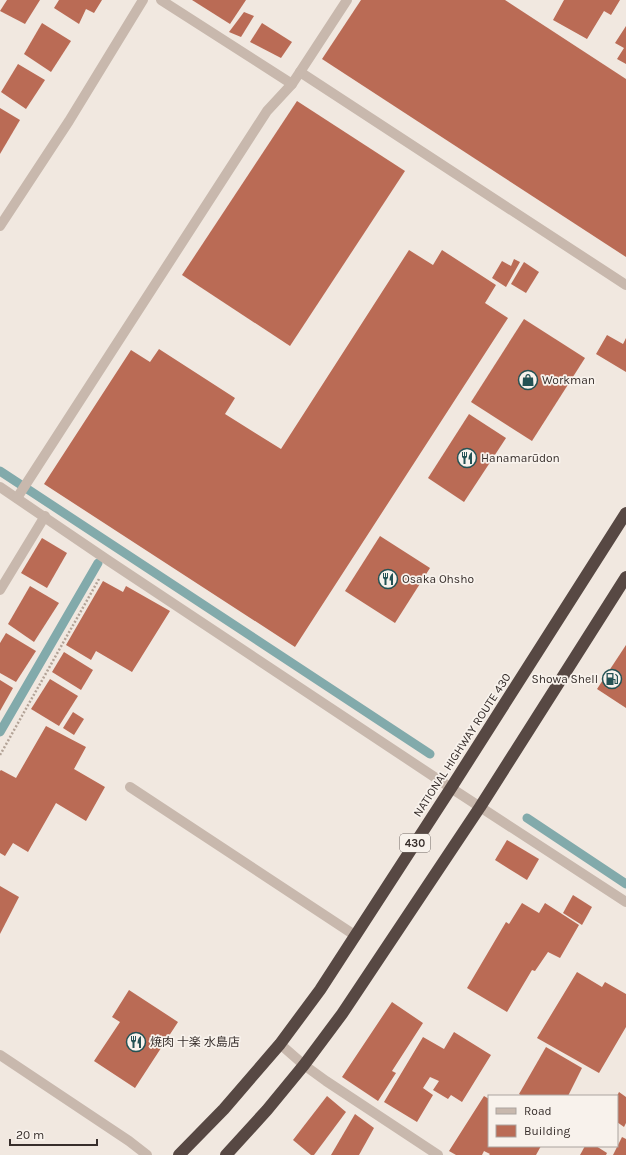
<svg xmlns="http://www.w3.org/2000/svg" width="626" height="1155" viewBox="0 0 626 1155" font-family="Karla,'Noto Sans JP',sans-serif">
  <rect width="100%" height="100%" fill="#f1e8e0"/>
  <g fill="none" stroke-linecap="round" stroke-linejoin="round">
    <g stroke="#82aaab" stroke-width="9">
      <polyline points="0,471 430,754"/>
      <polyline points="0,732 98,563"/>
      <polyline points="527,818 626,884"/>
    </g>
  </g>
  <g fill="#ba6b55">
    <polygon points="7,0 40,0 25,24 0,11"/>
    <polygon points="59,0 102,0 94,13 86,9 79,24 54,8"/>
    <polygon points="192,0 246,0 230,24"/>
    <polygon points="361,0 505,0 626,79 626,257 322,59"/>
    <polygon points="564,0 620,0 611,15 604,11 587,39 553,20"/>
    <polygon points="244,12 254,16 241,37 229,32"/>
    <polygon points="42,23 71,41 51,72 24,54"/>
    <polygon points="262,23 292,42 281,58 250,42"/>
    <polygon points="626,26 626,64 617,59 624,48 615,43"/>
    <polygon points="18,64 45,80 26,109 1,92"/>
    <polygon points="297,101 405,171 290,346 182,275"/>
    <polygon points="0,108 20,120 0,154"/>
    <polygon points="409,250 433,265 442,250 496,285 485,303 508,318 295,647 44,484 131,350 150,362 159,349 235,398 225,414 281,449"/>
    <polygon points="514,259 520,262 506,287 492,278 502,261 511,266"/>
    <polygon points="524,262 539,272 526,293 511,284"/>
    <polygon points="524,319 585,358 532,441 471,402"/>
    <polygon points="607,335 623,344 626,338 626,372 596,354"/>
    <polygon points="469,414 506,438 464,502 428,478"/>
    <polygon points="380,536 430,568 395,623 345,591"/>
    <polygon points="42,538 67,553 47,588 21,573"/>
    <polygon points="103,581 123,592 126,586 170,611 132,672 96,651 91,660 66,645"/>
    <polygon points="30,586 59,603 34,642 8,624"/>
    <polygon points="6,633 36,651 16,682 0,673 0,643"/>
    <polygon points="626,645 626,708 597,689"/>
    <polygon points="64,652 93,670 81,690 52,672"/>
    <polygon points="50,679 78,696 59,726 31,709"/>
    <polygon points="0,680 13,688 0,711"/>
    <polygon points="73,712 84,719 74,735 63,728"/>
    <polygon points="46,726 86,747 74,769 105,787 86,821 56,803 28,852 13,843 5,856 0,853 0,771 1,770 16,778"/>
    <polygon points="507,840 539,859 527,880 495,860"/>
    <polygon points="0,886 19,897 0,934"/>
    <polygon points="573,895 592,907 582,925 563,913"/>
    <polygon points="522,903 539,913 545,903 579,925 560,958 548,952 535,971 532,970 507,1012 467,988 506,922 509,924"/>
    <polygon points="577,972 602,987 605,982 626,994 626,1027 599,1073 537,1038"/>
    <polygon points="129,990 178,1022 135,1088 94,1061 120,1022 112,1017"/>
    <polygon points="392,1002 423,1023 392,1071 396,1073 378,1101 342,1077"/>
    <polygon points="454,1032 491,1055 462,1102 451,1095 448,1099 433,1090 439,1081 430,1077 423,1088 433,1095 417,1122 384,1102 423,1037 444,1049"/>
    <polygon points="546,1047 582,1068 568,1096 522,1096 519,1094"/>
    <polygon points="619,1092 626,1097 626,1123 624,1127 617,1122 617,1096"/>
    <polygon points="327,1096 346,1112 314,1155 311,1155 293,1140"/>
    <polygon points="484,1096 489,1099 489,1146 541,1146 536,1155 489,1155 490,1154 484,1151 482,1155 456,1155 449,1151"/>
    <polygon points="355,1114 374,1128 359,1155 331,1155"/>
    <polygon points="622,1137 626,1139 626,1155 613,1155"/>
    <polygon points="585,1146 596,1146 607,1153 606,1155 580,1155"/>
  </g>
  <g fill="none" stroke-linecap="round" stroke-linejoin="round">
    <polyline stroke="#b3a397" stroke-width="2.5" stroke-dasharray="2 2" stroke-linecap="butt" points="0,755 99,579"/>
    <g stroke="#c8b8ad" stroke-width="10">
      <polyline points="161,0 292,84"/>
      <polyline points="300,72 626,285"/>
      <polyline points="0,226 69,121 143,0"/>
      <polyline points="0,487 109,561 451,788 626,902"/>
      <polyline points="17,498 267,111 292,84 300,72 347,0"/>
      <polyline points="0,590 45,516"/>
      <polyline points="130,787 356,936"/>
      <polyline points="280,1044 304,1065 326,1081 438,1155"/>
      <polyline points="0,1055 129,1141 147,1155"/>
    </g>
    <g stroke="#574843" stroke-width="12">
      <polyline points="179,1155 224,1109 280,1044 320,990 451,788 626,513"/>
      <polyline points="226,1155 267,1110 304,1065 342,1014 480,807 626,577"/>
    </g>
  </g>
  <defs>
    <g id="shop-ring" transform="scale(1)"><circle r="9.5" fill="#f8f2ec" stroke="#245254" stroke-width="1.5"/><path d="M-5-2.5h2.3a2.7 3.5 0 0 1 5.4 0H5L5.5 6h-11ZM-1.5-2.5h3a1.5 2.3 0 0 0-3 0Z" fill="#245254"/></g>
    <g id="restaurant-ring" transform="scale(1)"><circle r="9.5" fill="#f8f2ec" stroke="#245254" stroke-width="1.5"/><path d="M-5-6h1v4h1v-4h1v4h1v-4h1v5L-1.5 .5V6h-2V.5L-5-1ZM5-6V6H3V1.5H1.5Q1.5-4 5-6Z" fill="#245254"/></g>
    <g id="fuel-ring" transform="scale(1)"><circle r="9.5" fill="#f8f2ec" stroke="#245254" stroke-width="1.5"/><path d="M-5.5-6h7V0h2V4h1.3V-2.5L3-4.5l.8-.8L6-3V5H2.5V1h-1V6h-7ZM-4.2-4.7v3.2H.2V-4.7Z" fill="#245254"/></g>
  </defs>
  <g fill-rule="evenodd">
    <use href="#shop-ring" x="528" y="380"/>
    <use href="#restaurant-ring" x="467" y="458"/>
    <use href="#restaurant-ring" x="388" y="579"/>
    <use href="#fuel-ring" x="612" y="679"/>
    <use href="#restaurant-ring" x="136" y="1042"/>
  </g>
  <g text-anchor="middle" stroke-width="3.5" stroke-linejoin="round" paint-order="stroke">
    <rect fill="#f8f2ec" stroke="#716965" stroke-width="1" x="400" y="834" width="30" height="18" rx="3"/>
    <g font-size="11" font-weight="bold" fill="#372e2b">
      <text x="415" y="847">430</text>
    </g>
    <g font-size="12" fill="#372e2b" stroke="#f8f2ec" text-anchor="start">
      <text x="542" y="384">Workman</text>
      <text x="481" y="462">Hanamarūdon</text>
      <text x="402" y="583">Osaka Ohsho</text>
      <text x="598" y="683" text-anchor="end">Showa Shell</text>
      <text x="150" y="1046">焼肉 十楽 水島店</text>
    </g>
    <g font-size="12" fill="#372e2b" stroke="#f8f2ec">
      <text transform="translate(462 745) rotate(-57)" y="4">NATIONAL HIGHWAY ROUTE 430</text>
    </g>
  </g>
  <rect x="488" y="1095" width="130" height="52" fill="#f8f2ec" stroke="#aba49f"/>
  <rect x="496" y="1108" width="20" height="6" fill="#c8b8ad" stroke="#aba49f"/>
  <text x="524" y="1115" font-size="12" fill="#372e2b">Road</text>
  <rect x="496" y="1125" width="20" height="12" fill="#ba6b55" stroke="#aba49f"/>
  <text x="524" y="1135" font-size="12" fill="#372e2b">Building</text>
  <path d="M10 1139v6h87v-6" fill="none" stroke="#372e2b" stroke-width="2"/>
  <text x="16" y="1139" font-size="12" fill="#372e2b" stroke="#f8f2ec" stroke-width="3" paint-order="stroke">20 m</text>
</svg>
